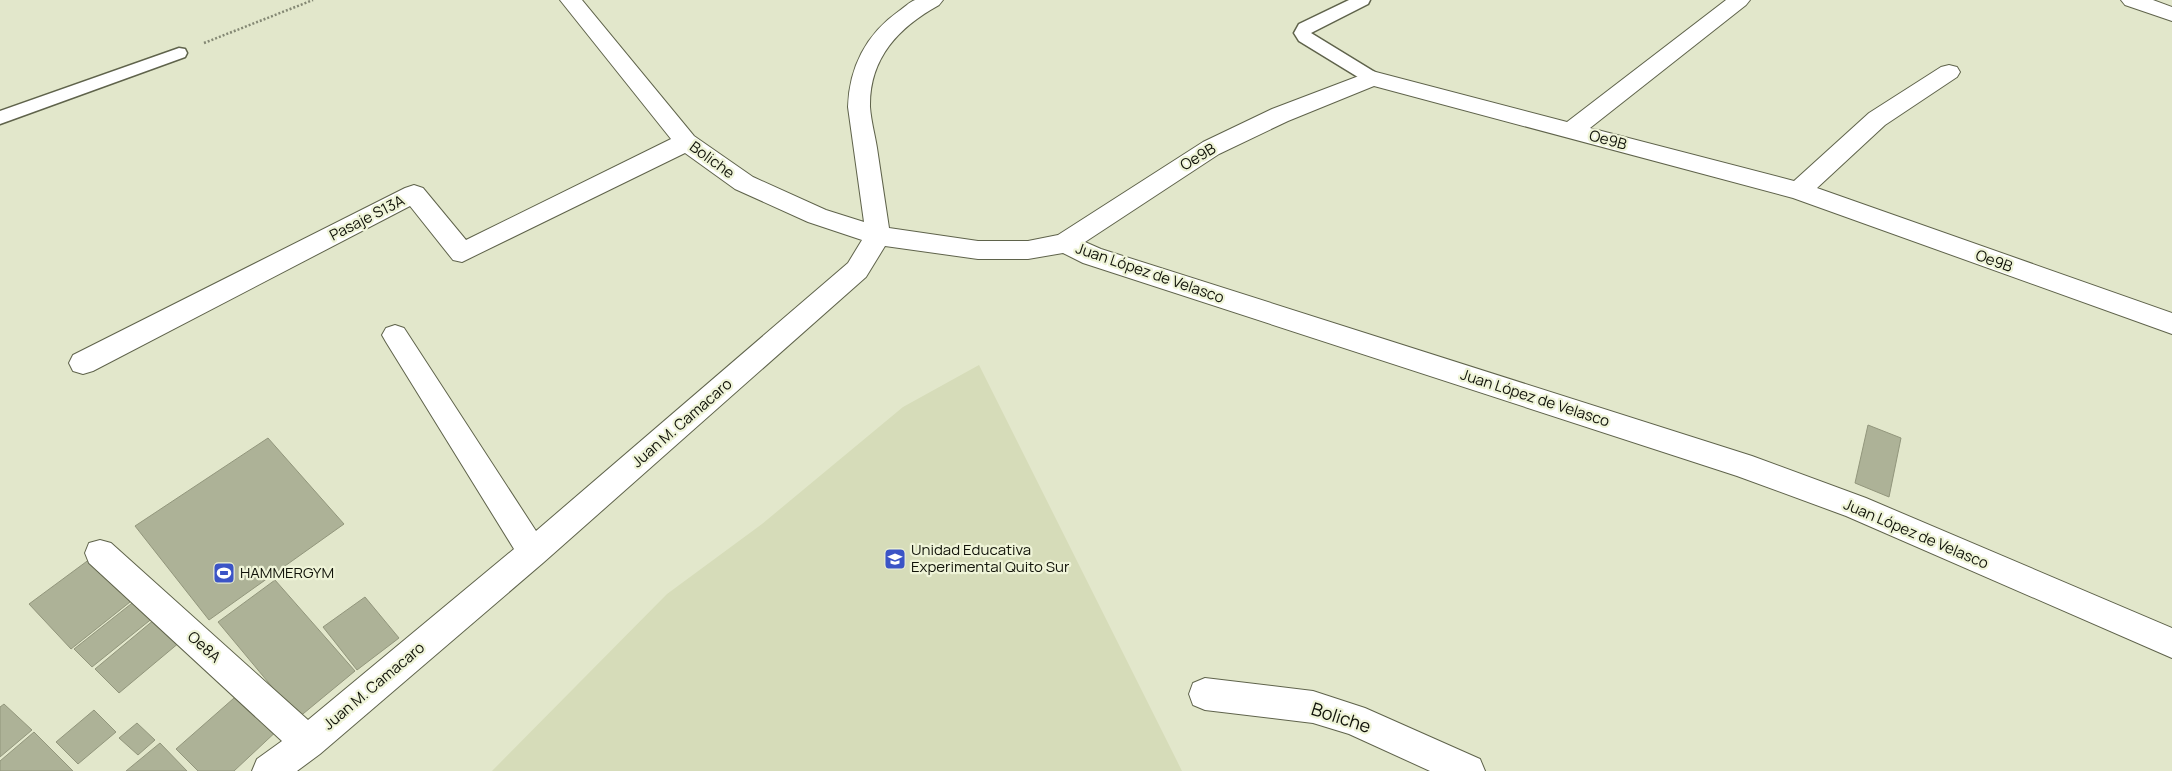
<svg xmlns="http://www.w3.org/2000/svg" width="2172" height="771" viewBox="0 0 2172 771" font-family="Manrope,sans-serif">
  <rect width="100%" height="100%" fill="#e2e7cb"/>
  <polygon fill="#d6dcb9" points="979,365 1182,771 492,771 667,594 762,524 903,407"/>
  <g fill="#adb297" stroke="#92967c">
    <polygon points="1868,425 1901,438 1889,497 1855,483"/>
    <polygon points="268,438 344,524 209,620 135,526"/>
    <polygon points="94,556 135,598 71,649 29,604"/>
    <polygon points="275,580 355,671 298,718 218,622"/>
    <polygon points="365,597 399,638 357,670 323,627"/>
    <polygon points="136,600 154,617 92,667 74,649"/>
    <polygon points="155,619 180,642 119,693 95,669"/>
    <polygon points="242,691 281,727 234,771 198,771 176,749"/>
    <polygon points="4,704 32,730 0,757 0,707"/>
    <polygon points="94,710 116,732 78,764 56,742"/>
    <polygon points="137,723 155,740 138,755 119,738"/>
    <polygon points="34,732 73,771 0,771 0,761"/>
    <polygon points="160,743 187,771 126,771"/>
  </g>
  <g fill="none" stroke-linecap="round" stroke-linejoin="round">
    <g stroke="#5f634b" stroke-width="3">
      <g id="service">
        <polygon points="1349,0 1370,0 1368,4 1311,33 1378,74 1381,78 1378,82 1372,84 1366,82 1299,41 1294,33 1299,24"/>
        <polygon points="179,48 185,49 187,53 185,57 0,124 0,111"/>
      </g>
    </g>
    <g stroke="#5f634b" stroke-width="2">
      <g id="minor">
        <path d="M560,0H582L694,136L753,177L826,210L864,222L848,107C849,68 866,34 899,11C904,8 909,2 915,0C923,0 934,0 943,0L939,5C899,27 869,58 870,107C871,121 875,135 877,148C881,175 885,202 889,228L978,241H1028L1058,235L1203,142L1272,109L1372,71L1567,122L1726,0H1750L1746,5L1590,128L1794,181L1869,113L1941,67L1949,65L1957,67L1960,72L1957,77L1885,125L1817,188L2172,313V334L1793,198L1374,86L1288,121L1219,154L1085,242L1101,249L1752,456L1866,498L2172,628V658L1846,516L1737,476L1083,263L1063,253L1028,259H978L885,246L866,277L544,562L320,754L297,771H252L257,759L282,741L89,563L85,553L89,543L100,540L111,543L308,720L514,549L386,342L382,335L386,328L395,325L404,328L536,531L848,263L862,240L808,222L735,189L685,153L462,262L453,260L410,206L93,371L83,374L73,371L69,363L73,355L405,188L414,185L423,188L466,240L671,139Z"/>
        <polygon points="2121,0 2153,0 2172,7 2172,21 2125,5"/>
        <polygon points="1205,678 1313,691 1365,708 1480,759 1485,771 1430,771 1349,734 1313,723 1205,710 1193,705 1189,694 1193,683"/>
      </g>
    </g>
    <polyline stroke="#848874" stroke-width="2.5" stroke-dasharray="2 2" stroke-linecap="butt" points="204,43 313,0"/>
    <use href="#service" fill="#fff" fill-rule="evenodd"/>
    <use href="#minor" fill="#fff" fill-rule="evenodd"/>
  </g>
  <defs>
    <g id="school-square" transform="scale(1.125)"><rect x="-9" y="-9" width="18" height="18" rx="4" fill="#3b54c6" stroke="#eff4d8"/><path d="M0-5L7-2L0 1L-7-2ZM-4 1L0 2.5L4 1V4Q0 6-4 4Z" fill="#fff"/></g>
    <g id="stadium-square" transform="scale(1.125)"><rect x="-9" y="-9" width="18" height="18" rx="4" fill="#3b54c6" stroke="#eff4d8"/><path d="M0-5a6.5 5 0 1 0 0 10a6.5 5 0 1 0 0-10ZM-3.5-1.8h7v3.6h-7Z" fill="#fff"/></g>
  </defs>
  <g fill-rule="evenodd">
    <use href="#school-square" x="895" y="559"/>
    <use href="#stadium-square" x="224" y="573"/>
  </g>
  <g text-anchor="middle" stroke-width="4.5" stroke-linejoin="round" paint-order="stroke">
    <g font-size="15" fill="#111309" stroke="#eff4d8">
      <text transform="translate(1608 140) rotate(15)" y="5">Oe9B</text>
      <text transform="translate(1198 157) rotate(-31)" y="5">Oe9B</text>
      <text transform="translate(712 160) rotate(36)" y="5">Boliche</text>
      <text transform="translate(367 218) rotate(-27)" y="5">Pasaje S13A</text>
      <text transform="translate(1994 261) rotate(20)" y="5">Oe9B</text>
      <text transform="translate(1150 273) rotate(19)" y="5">Juan López de Velasco</text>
      <text transform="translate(1535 398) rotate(18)" y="5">Juan López de Velasco</text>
      <text transform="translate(682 423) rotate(-41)" y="5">Juan M. Camacaro</text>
      <text transform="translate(1916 534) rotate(23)" y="5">Juan López de Velasco</text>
      <text transform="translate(204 647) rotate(42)" y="5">Oe8A</text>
      <text transform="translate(374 686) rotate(-40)" y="5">Juan M. Camacaro</text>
    </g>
    <g font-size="15" fill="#111309" stroke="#eff4d8" text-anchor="start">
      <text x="911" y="555">Unidad Educativa<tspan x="911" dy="17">Experimental Quito Sur</tspan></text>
      <text x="240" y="578">HAMMERGYM</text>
    </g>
    <g font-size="18" fill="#111309" stroke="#eff4d8">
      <text transform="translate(1341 718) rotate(18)" y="6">Boliche</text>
    </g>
  </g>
</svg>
